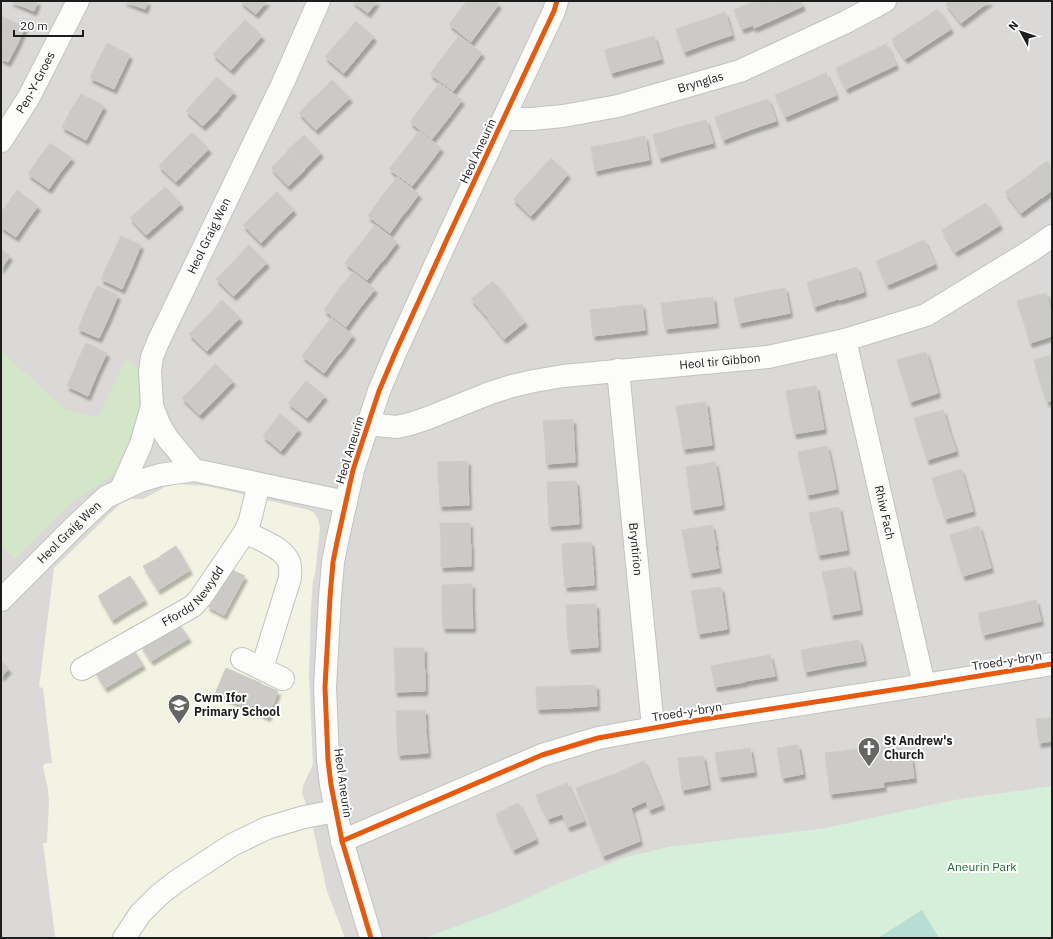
<svg xmlns="http://www.w3.org/2000/svg" width="1053" height="939" viewBox="0 0 1053 939" font-family="'IBM Plex Sans',sans-serif">
  <defs>
    <filter id="shadow"><feDropShadow dx="2.5" dy="4.5" stdDeviation="1" flood-color="#0004"/></filter>
  </defs>
  <rect width="100%" height="100%" fill="#ebeae6"/>
  <rect fill="#dad9d7" x="1" y="1" width="1051" height="937"/>
  <polygon fill="#f2f3e2" points="177,484 206,486 216,488 309,510 314,513 318,519 320,528 315,575 313,580 311,607 309,675 313,764 303,786 302,793 313,824 312,824 327,891 345,938 49,938 55,936 43,843 47,843 49,801 48,789 43,767 44,764 52,763 43,688 39,687 54,568 120,504 131,499 143,499 147,497 165,487"/>
  <polygon fill="#d4e6c8" points="1,351 66,410 98,418 127,358 138,369 139,412 125,454 116,473 70,503 14,559 1,545"/>
  <polygon fill="#d6efd9" points="1052,786 1052,938 425,938 515,904 557,884 626,857 668,847 826,828 954,800"/>
  <polygon fill="#b6ded2" points="922,910 939,938 878,938"/>
  <g fill="#cccac7" stroke="#ceccc8" filter="url(#shadow)">
    <polygon points="10,1 38,1 34,11"/>
    <polygon points="124,1 148,1 145,9"/>
    <polygon points="240,1 267,1 256,14"/>
    <polygon points="352,1 377,1 368,13"/>
    <polygon points="467,1 495,1 499,4 485,23 463,6"/>
    <polygon points="755,1 772,1 779,17 754,28 753,25 742,29 734,10"/>
    <polygon points="772,1 800,1 803,6 779,17"/>
    <polygon points="950,1 979,1 983,6 961,23 946,4"/>
    <polygon points="979,1 990,1 983,6"/>
    <polygon points="463,6 485,23 471,42 449,24"/>
    <polygon points="938,9 951,29 928,44 915,24"/>
    <polygon points="725,12 732,35 708,43 701,21"/>
    <polygon points="1,16 25,27 17,45 1,37"/>
    <polygon points="245,20 262,36 247,53 229,37"/>
    <polygon points="356,21 374,37 359,55 341,39"/>
    <polygon points="700,21 708,43 684,52 676,29"/>
    <polygon points="915,24 928,44 905,59 892,39"/>
    <polygon points="459,36 482,53 468,72 445,54"/>
    <polygon points="654,36 661,59 636,66 630,43"/>
    <polygon points="1,37 17,45 8,62 1,59"/>
    <polygon points="229,37 246,53 231,70 213,54"/>
    <polygon points="340,39 359,55 344,73 325,57"/>
    <polygon points="107,43 130,55 122,72 98,61"/>
    <polygon points="630,43 636,66 611,73 605,50"/>
    <polygon points="886,44 896,65 871,77 861,56"/>
    <polygon points="445,54 468,72 453,91 430,74"/>
    <polygon points="861,56 871,77 846,89 836,68"/>
    <polygon points="98,61 122,72 114,89 90,78"/>
    <polygon points="826,73 836,95 811,106 801,84"/>
    <polygon points="217,77 234,92 219,109 201,94"/>
    <polygon points="332,80 350,98 333,114 316,96"/>
    <polygon points="439,83 462,100 447,120 425,102"/>
    <polygon points="801,84 811,106 785,117 775,95"/>
    <polygon points="81,94 104,106 95,123 71,110"/>
    <polygon points="201,94 219,110 203,126 186,111"/>
    <polygon points="315,96 333,114 316,130 299,113"/>
    <polygon points="768,99 776,121 749,130 741,108"/>
    <polygon points="425,102 447,120 432,139 410,122"/>
    <polygon points="741,108 749,130 723,140 715,117"/>
    <polygon points="71,110 95,123 86,140 62,127"/>
    <polygon points="706,120 713,143 686,150 679,127"/>
    <polygon points="679,127 686,150 659,158 653,135"/>
    <polygon points="419,131 441,148 427,167 404,150"/>
    <polygon points="192,132 209,149 193,165 175,149"/>
    <polygon points="304,135 321,153 305,169 287,151"/>
    <polygon points="645,136 649,160 622,165 618,142"/>
    <polygon points="618,142 622,165 595,171 591,147"/>
    <polygon points="50,143 72,158 60,173 39,158"/>
    <polygon points="175,149 192,166 176,182 159,166"/>
    <polygon points="404,150 427,167 412,186 389,169"/>
    <polygon points="287,152 305,170 288,186 271,168"/>
    <polygon points="39,158 60,173 49,189 28,174"/>
    <polygon points="551,158 568,174 550,195 532,179"/>
    <polygon points="1047,161 1052,168 1052,190 1042,198 1026,177"/>
    <polygon points="397,177 419,194 405,213 382,196"/>
    <polygon points="1026,177 1041,198 1021,213 1005,192"/>
    <polygon points="532,179 550,195 531,216 513,199"/>
    <polygon points="165,187 181,204 163,220 148,202"/>
    <polygon points="17,190 38,206 27,221 6,206"/>
    <polygon points="277,192 294,210 278,226 260,208"/>
    <polygon points="382,196 404,213 390,233 368,216"/>
    <polygon points="148,202 163,220 146,235 130,218"/>
    <polygon points="986,203 1000,225 978,239 964,216"/>
    <polygon points="6,206 27,221 16,237 1,227 1,212"/>
    <polygon points="260,208 277,226 261,243 243,225"/>
    <polygon points="964,216 978,239 955,252 942,230"/>
    <polygon points="375,225 397,242 383,261 360,244"/>
    <polygon points="121,236 141,245 132,267 111,257"/>
    <polygon points="924,240 935,264 911,275 900,251"/>
    <polygon points="360,244 382,261 367,280 345,263"/>
    <polygon points="249,245 267,263 250,279 233,262"/>
    <polygon points="1,249 10,256 1,269"/>
    <polygon points="900,251 911,275 887,285 876,261"/>
    <polygon points="111,257 132,267 122,289 101,279"/>
    <polygon points="233,262 250,280 234,296 216,279"/>
    <polygon points="857,267 864,292 839,300 832,275"/>
    <polygon points="353,272 375,289 360,308 338,290"/>
    <polygon points="831,275 838,299 814,307 807,282"/>
    <polygon points="493,281 509,301 488,318 471,299"/>
    <polygon points="97,286 118,295 109,317 87,307"/>
    <polygon points="785,288 790,313 765,318 759,293"/>
    <polygon points="338,291 360,308 346,327 324,310"/>
    <polygon points="759,293 764,318 739,323 734,298"/>
    <polygon points="1046,293 1052,313 1024,322 1017,301"/>
    <polygon points="713,297 716,323 691,326 687,300"/>
    <polygon points="222,300 240,318 224,334 206,317"/>
    <polygon points="687,300 690,326 665,329 661,303"/>
    <polygon points="509,302 525,322 504,339 488,319"/>
    <polygon points="642,304 645,330 619,333 616,307"/>
    <polygon points="87,307 109,317 99,338 78,329"/>
    <polygon points="616,307 619,333 593,336 590,310"/>
    <polygon points="1052,314 1052,336 1030,343 1024,322"/>
    <polygon points="206,317 224,334 207,351 189,334"/>
    <polygon points="331,318 353,335 339,354 316,337"/>
    <polygon points="316,337 338,354 324,373 302,356"/>
    <polygon points="86,343 107,353 97,374 76,364"/>
    <polygon points="926,352 932,373 904,381 897,360"/>
    <polygon points="1052,355 1052,378 1040,381 1034,360"/>
    <polygon points="215,364 233,381 217,398 199,381"/>
    <polygon points="76,365 97,374 88,396 67,386"/>
    <polygon points="932,373 938,393 910,402 904,381"/>
    <polygon points="1052,378 1052,400 1047,402 1040,381"/>
    <polygon points="199,381 217,398 200,415 182,398"/>
    <polygon points="306,381 325,396 307,418 288,403"/>
    <polygon points="816,386 820,408 790,413 786,391"/>
    <polygon points="706,402 709,423 680,428 676,406"/>
    <polygon points="820,408 824,429 794,434 790,413"/>
    <polygon points="943,410 949,431 921,439 914,418"/>
    <polygon points="280,414 299,429 281,451 263,436"/>
    <polygon points="573,419 574,441 545,442 543,421"/>
    <polygon points="709,424 712,445 683,449 680,428"/>
    <polygon points="949,431 956,451 927,460 921,439"/>
    <polygon points="574,441 575,462 546,464 545,442"/>
    <polygon points="827,446 832,468 802,473 798,452"/>
    <polygon points="468,461 468,483 438,484 438,462"/>
    <polygon points="715,462 719,484 689,488 686,467"/>
    <polygon points="832,468 836,489 807,495 803,474"/>
    <polygon points="961,469 967,490 938,498 932,478"/>
    <polygon points="576,481 578,502 548,504 547,482"/>
    <polygon points="468,483 469,505 440,506 439,484"/>
    <polygon points="719,484 722,505 692,510 689,488"/>
    <polygon points="967,490 973,511 945,519 939,499"/>
    <polygon points="578,503 579,524 549,526 548,504"/>
    <polygon points="839,507 843,529 814,534 809,513"/>
    <polygon points="440,523 470,523 470,544 441,545"/>
    <polygon points="712,525 716,546 686,551 682,530"/>
    <polygon points="979,526 985,547 957,556 950,535"/>
    <polygon points="843,529 847,550 818,555 814,534"/>
    <polygon points="591,542 593,563 563,565 562,544"/>
    <polygon points="471,544 471,566 441,567 441,545"/>
    <polygon points="176,546 190,570 174,580 160,556"/>
    <polygon points="715,547 719,568 690,573 686,551"/>
    <polygon points="985,547 991,568 963,576 956,556"/>
    <polygon points="160,557 174,580 158,590 143,566"/>
    <polygon points="593,564 594,585 565,587 563,565"/>
    <polygon points="852,567 856,588 827,593 822,572"/>
    <polygon points="228,568 245,576 224,615 207,606"/>
    <polygon points="130,576 145,600 128,610 114,586"/>
    <polygon points="472,584 472,606 442,607 442,585"/>
    <polygon points="114,586 128,610 112,620 98,596"/>
    <polygon points="721,587 724,608 695,612 691,591"/>
    <polygon points="856,588 860,610 831,615 827,594"/>
    <polygon points="1036,600 1041,621 1012,628 1007,607"/>
    <polygon points="596,604 597,625 567,627 566,605"/>
    <polygon points="472,606 473,628 443,628 442,607"/>
    <polygon points="1007,607 1012,628 983,635 978,613"/>
    <polygon points="724,608 727,629 698,634 695,612"/>
    <polygon points="178,623 189,638 151,661 141,646"/>
    <polygon points="597,626 598,647 569,649 567,627"/>
    <polygon points="859,640 864,661 834,666 830,645"/>
    <polygon points="830,645 834,666 805,672 801,650"/>
    <polygon points="394,648 424,648 424,669 395,670"/>
    <polygon points="133,649 143,665 105,688 95,672"/>
    <polygon points="770,655 775,676 745,681 741,660"/>
    <polygon points="741,660 745,682 715,687 711,666"/>
    <polygon points="1,661 9,669 1,677"/>
    <polygon points="226,668 244,676 233,701 215,694"/>
    <polygon points="425,669 425,691 395,692 395,670"/>
    <polygon points="244,676 261,683 250,709 233,702"/>
    <polygon points="261,684 278,691 268,717 250,709"/>
    <polygon points="596,685 597,706 567,708 566,686"/>
    <polygon points="566,686 567,708 537,709 536,687"/>
    <polygon points="425,710 426,731 397,733 396,711"/>
    <polygon points="1052,718 1052,741 1039,743 1036,719"/>
    <polygon points="426,732 428,753 398,755 397,733"/>
    <polygon points="798,745 803,774 782,778 777,748"/>
    <polygon points="898,745 900,758 911,757 914,778 883,782 884,787 830,794 825,753"/>
    <polygon points="750,748 754,772 719,777 715,753"/>
    <polygon points="703,756 708,785 682,790 678,758"/>
    <polygon points="644,761 662,805 649,810 646,801 631,808 615,774"/>
    <polygon points="615,774 631,808 640,841 603,856 576,788"/>
    <polygon points="567,783 584,821 568,827 562,814 548,819 536,795"/>
    <polygon points="518,803 536,839 513,850 496,814"/>
  </g>
  <g fill="none" stroke-linecap="round" stroke-linejoin="round">
    <g stroke="#c2c2c0" stroke-width="24">
      <g id="minor">
        <polyline points="319,1 282,85 158,342 152,357 150,371 152,406 160,426 168,439 194,470 346,502"/>
        <path id="s1" d="M504,119H532L563,116L618,106L740,71L846,22L885,1"/>
        <path id="s2" d="M1,141L29,97L78,1"/>
        <path id="s3" d="M845,340L924,685"/>
        <path id="s4" d="M618,370L653,727"/>
        <path id="s5" d="M367,424L397,427L410,424L428,418L490,393L512,386L534,381L563,376L768,357L845,340L926,315L1032,250L1052,236"/>
        <polyline points="121,489 141,444 152,406"/>
        <path d="M245,532C258,539 283,547 289,562C291,567 290,573 290,578L262,668"/>
        <path id="s6" d="M1,600L75,526L106,497L140,481L160,475L194,470"/>
        <polyline points="242,659 283,679"/>
        <path id="s7" d="M82,669L186,610L193,606L201,597L245,532L250,520L259,484"/>
        <polyline points="342,841 542,755 598,738 693,721 924,685 1052,664"/>
        <polyline points="124,938 140,914 159,895 177,881 232,845 267,828 304,817 336,811"/>
        <polyline points="371,938 342,841 331,785 328,760 325,687 330,597 333,562 337,542 353,470 379,391 396,351 448,237 554,11 557,1"/>
      </g>
    </g>
    <use href="#minor" stroke="#fcfcfb" stroke-width="22"/>
    <g stroke="#fff" stroke-width="8">
      <g id="cycleway">
        <polyline points="342,841 542,755 598,738 693,721 924,685 1052,664"/>
        <polyline points="371,938 342,841 331,785 328,760 325,687 330,597 333,562 337,542 353,470 379,391 396,351 448,237 554,11 557,1"/>
      </g>
    </g>
    <use href="#cycleway" stroke="#e8590c" stroke-width="5"/>
  </g>
  <defs>
    <g id="school-pin" transform="scale(1.15)"><path d="M0 17L-7.5 6A9.5 9.5 0 1 1 7.5 6Z" fill="#656563" stroke="#fff"/><path d="M0-5L7-2L0 1L-7-2ZM-4 1L0 2.5L4 1V4Q0 6-4 4Z" fill="#fff"/></g>
    <g id="church-pin" transform="scale(1.15)"><path d="M0 17L-7.5 6A9.5 9.5 0 1 1 7.5 6Z" fill="#656563" stroke="#fff"/><path d="M-1.2-6h2.4v3.5h3.3v2.4h-3.3V6h-2.4V-.1h-3.3v-2.4h3.3Z" fill="#fff"/></g>
  </defs>
  <g fill-rule="evenodd">
    <use href="#school-pin" x="179" y="705"/>
    <use href="#church-pin" x="869" y="748"/>
  </g>
  <g text-anchor="middle" stroke-width="4" stroke-linejoin="round" paint-order="stroke">
    <g font-size="12" fill="#1d1d1d" stroke="#fff">
      <text dy="4" stroke="none"><textPath href="#s2" startOffset="68">Pen-Y-Groes</textPath></text>
      <text dy="4" stroke="none"><textPath href="#s1" startOffset="201">Brynglas</textPath></text>
      <text transform="translate(478 151) rotate(-65)" y="4">Heol Aneurin</text>
      <text transform="translate(209 236) rotate(-64)" y="4">Heol Graig Wen</text>
      <text dy="4" stroke="none"><textPath href="#s5" startOffset="362">Heol tir Gibbon</textPath></text>
      <text transform="translate(350 450) rotate(-73)" y="4">Heol Aneurin</text>
      <text dy="4" stroke="none"><textPath href="#s3" startOffset="177">Rhiw Fach</textPath></text>
      <text dy="4" stroke="none"><textPath href="#s6" startOffset="96">Heol Graig Wen</textPath></text>
      <text dy="4" stroke="none"><textPath href="#s4" startOffset="180">Bryntirion</textPath></text>
      <text dy="4" stroke="none"><textPath href="#s7" startOffset="134">Ffordd Newydd</textPath></text>
      <text transform="translate(1007 661) rotate(-9)" y="4">Troed-y-bryn</text>
      <text transform="translate(687 712) rotate(-9)" y="4">Troed-y-bryn</text>
      <text transform="translate(343 783) rotate(82)" y="4">Heol Aneurin</text>
    </g>
    <g font-size="12" font-weight="bold" fill="#1d1d1d" stroke="#fff" text-anchor="start">
      <text x="194" y="702">Cwm Ifor<tspan x="194" dy="14">Primary School</tspan></text>
      <text x="884" y="745">St Andrew's<tspan x="884" dy="14">Church</tspan></text>
    </g>
    <g font-size="12" fill="#177029" stroke="#fff">
      <text x="982" y="871">Aneurin Park</text>
    </g>
  </g>
  <rect width="1053" height="939" fill="none" stroke="#1d1d1d" stroke-width="4"/>
  <g transform="translate(1021 32) rotate(310)" stroke="#ffffff" stroke-width="3" paint-order="stroke">
  <path d="M0-3L7 15L0 10L-7 15Z" fill="#1d1d1d"/>
  <text y="-6" font-size="11" font-weight="bold" text-anchor="middle" fill="#1d1d1d">N</text>
  </g>
  <path d="M14 30v6h69v-6" fill="none" stroke="#1d1d1d" stroke-width="2"/>
  <text x="20" y="30" font-size="12" fill="#1d1d1d" stroke="#ffffff" stroke-width="3" paint-order="stroke">20 m</text>
</svg>
